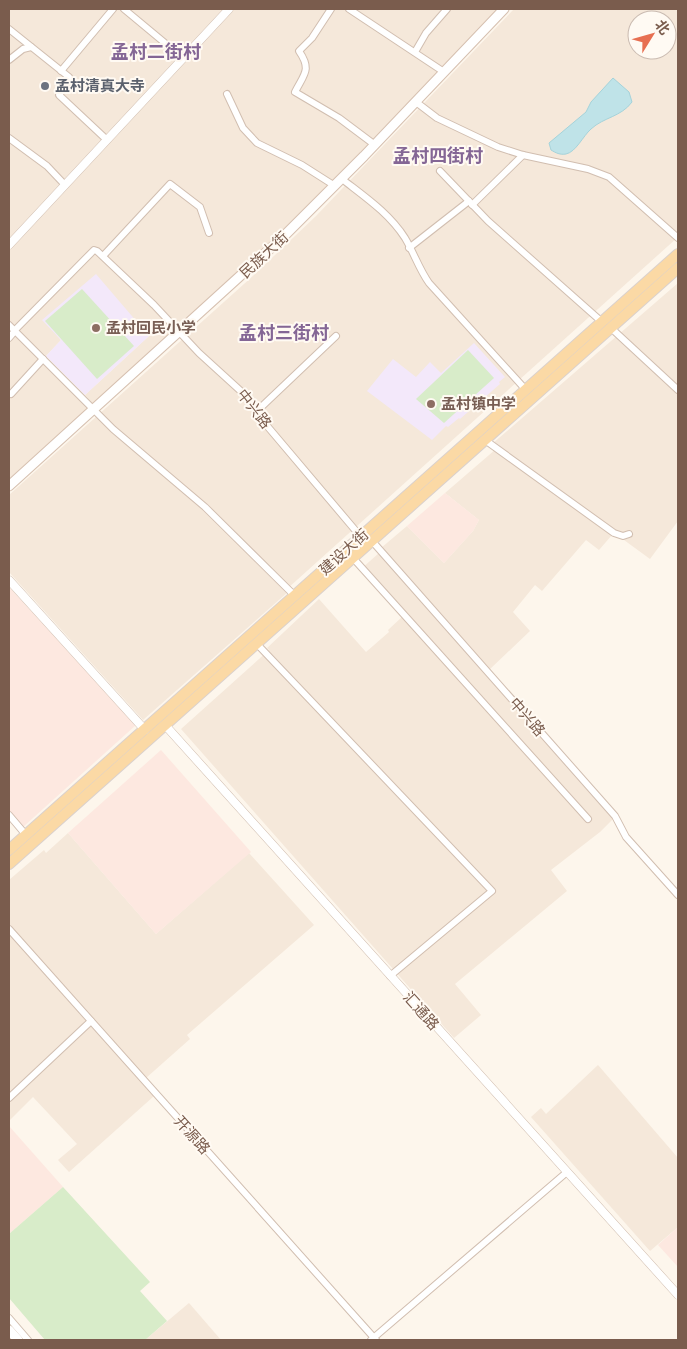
<svg xmlns="http://www.w3.org/2000/svg" width="687" height="1349" viewBox="0 0 687 1349" font-family="Inter,'Noto Sans SC',sans-serif">
  <rect width="100%" height="100%" fill="#fdf6ec"/>
  <g fill="#f5e8da" fill-rule="evenodd">
    <polygon points="9,9 227,9 65,180 21,143 9,136"/>
    <polygon points="234,9 498,9 308,207 246,266 93,404 85,395 149,336 43,320 61,340 46,356 9,322 9,249"/>
    <path d="M514,9H678V237L287,589L288,592L143,720L9,572V495L254,275L316,216ZM637,20H667V50H637Z"/>
    <polygon points="9,140 19,146 63,184 9,242"/>
    <polygon points="678,283 678,521 650,559 624,540 612,535 599,550 586,540 542,591 535,585 513,612 530,631 489,670 381,548 407,526 444,563 473,531 479,520 445,493 496,449 492,444"/>
    <polygon points="9,327 89,407 9,479"/>
    <polygon points="379,553 614,818 600,832 551,870 567,891 455,984 481,1015 454,1038 181,729 269,650 267,648 319,599 366,652 389,632 388,630 403,616 361,569"/>
    <polygon points="68,833 156,934 249,853 314,925 187,1035 190,1039 146,1078 9,924 9,880 44,850 46,853"/>
    <polygon points="9,933 154,1096 69,1172 58,1160 77,1144 33,1097 9,1121"/>
    <polygon points="598,1065 678,1158 678,1227 650,1251 531,1117 541,1108 546,1114"/>
    <polygon points="189,1303 221,1340 145,1340"/>
  </g>
  <g fill="#fde8e0">
    <polygon points="445,493 479,520 473,531 444,563 407,526"/>
    <polygon points="9,587 136,725 23,827 9,812"/>
    <polygon points="161,750 251,852 156,934 68,833"/>
    <polygon points="9,1126 63,1187 9,1234"/>
    <polygon points="678,1227 678,1267 658,1245"/>
  </g>
  <g fill="#f3e8fa">
    <polygon points="96,274 149,336 85,395 46,356 61,340 42,320"/>
    <polygon points="474,343 505,377 499,382 500,384 460,419 459,418 448,427 446,426 432,440 367,391 393,359 416,377 430,362 441,373"/>
  </g>
  <g fill="#d8ecc9">
    <polygon points="82,289 134,346 97,379 45,321"/>
    <polygon points="468,350 494,378 444,423 416,399"/>
    <polygon points="63,1187 150,1282 140,1291 167,1321 145,1340 45,1340 9,1298 9,1234"/>
  </g>
  <path fill="#bfe3e8" stroke="#a5d3da" d="M613,78L629,92L632,102C621,117 604,117 591,129C583,136 576,152 566,154C560,155 556,153 551,150L549,143L586,112L591,102Z"/>
  <g fill="none" stroke-linecap="round" stroke-linejoin="round">
    <g stroke="#d1beb0" stroke-width="8">
      <g id="minor">
        <polyline points="124,9 183,58"/>
        <path d="M331,9L312,38L299,51C312,70 304,74 295,92L339,118L375,145"/>
        <polyline points="349,9 444,72"/>
        <polyline points="9,29 69,77 70,79 59,95 107,140"/>
        <polyline points="415,52 426,33 447,9"/>
        <polyline points="9,60 23,49 31,47"/>
        <polyline points="61,71 113,9"/>
        <polyline points="227,94 243,128 257,143 302,165 335,186"/>
        <polyline points="416,102 437,118 498,147 523,155 588,169 609,177 678,238"/>
        <polyline points="9,138 47,166 65,185"/>
        <polyline points="440,171 488,221 602,322"/>
        <path d="M342,179C365,197 389,213 405,238C414,253 419,269 429,283L526,390"/>
        <polyline points="472,205 523,155"/>
        <polyline points="409,248 469,201"/>
        <polyline points="103,256 170,184 200,207 209,233"/>
        <polyline points="9,325 113,429 205,507 295,596"/>
        <polyline points="611,328 678,390"/>
        <polyline points="15,330 94,250 97,251 154,305 199,353 244,394 268,427 361,537"/>
        <polyline points="9,338 15,331"/>
        <polyline points="11,394 43,359"/>
        <polyline points="257,411 336,336"/>
        <polyline points="485,440 614,533 623,536 629,534"/>
        <polyline points="372,541 615,816 626,837 678,895"/>
        <polyline points="353,558 588,819"/>
        <polyline points="257,644 492,891 390,976"/>
        <polyline points="9,815 26,835"/>
        <polyline points="9,929 376,1340"/>
        <polyline points="9,1098 91,1021"/>
        <polyline points="9,1318 28,1340"/>
        <polyline points="371,1340 567,1172"/>
      </g>
    </g>
    <g stroke="#d1beb0" stroke-width="9">
      <g id="tertiary">
        <polyline points="9,245 229,9"/>
        <polyline points="9,580 145,730"/>
        <polyline points="165,725 678,1295"/>
      </g>
    </g>
    <g stroke="#d6c0b0" stroke-width="11">
      <g id="secondary">
        <polyline points="9,486 283,237 364,156 504,9"/>
        <polyline points="9,1330 18,1340"/>
      </g>
    </g>
    <g stroke="#dad1cd" stroke-width="12">
      <g id="primary">
        <polyline points="9,850 678,254"/>
        <polyline points="9,864 678,268"/>
      </g>
    </g>
    <use href="#minor" stroke="#fff" stroke-width="6"/>
    <use href="#tertiary" stroke="#fff" stroke-width="8"/>
    <use href="#secondary" stroke="#fff" stroke-width="9"/>
    <use href="#primary" stroke="#fbd9a5" stroke-width="10"/>
  </g>
  <circle fill="#6b7280" stroke="#fffaf3" stroke-width="2" cx="45" cy="86" r="5"/>
  <g fill="#8d6e63" stroke="#fffaf3" stroke-width="2">
    <circle cx="96" cy="328" r="5"/>
    <circle cx="431" cy="404" r="5"/>
  </g>
  <g text-anchor="middle" stroke-width="4" stroke-linejoin="round" paint-order="stroke">
    <g font-size="15" font-weight="bold" fill="#5b616d" stroke="#fffaf3" text-anchor="start">
      <text x="55" y="91">孟村清真大寺</text>
    </g>
    <g font-size="15" fill="#7a5c4d" stroke="#fffaf3">
      <text transform="translate(264 255) rotate(-43)" y="5">民族大街</text>
      <text transform="translate(254 409) rotate(52)" y="5">中兴路</text>
      <text transform="translate(344 552) rotate(-42)" y="5">建设大街</text>
      <text transform="translate(527 717) rotate(49)" y="5">中兴路</text>
      <text transform="translate(421 1011) rotate(48)" y="5">汇通路</text>
      <text transform="translate(192 1135) rotate(48)" y="5">开源路</text>
    </g>
    <g font-size="15" font-weight="bold" fill="#785e54" stroke="#fffaf3" text-anchor="start">
      <text x="106" y="333">孟村回民小学</text>
      <text x="441" y="409">孟村镇中学</text>
    </g>
    <g font-size="18" font-weight="bold" fill="#846695" stroke="#fffaf3">
      <text x="156" y="58">孟村二街村</text>
      <text x="438" y="162">孟村四街村</text>
      <text x="284" y="339">孟村三街村</text>
    </g>
  </g>
  <rect width="687" height="1349" fill="none" stroke="#7a5c4d" stroke-width="20"/>
  <g transform="translate(652 35) rotate(53)"><circle r="24" fill="#fffaf3" stroke="#cabbb1"/>
  <path d="M0-4L9 19L0 12L-9 19Z" fill="#e76f51"/>
  <text y="-8" font-size="14" font-weight="bold" text-anchor="middle" fill="#7a5c4d">北</text>
  </g>
</svg>
